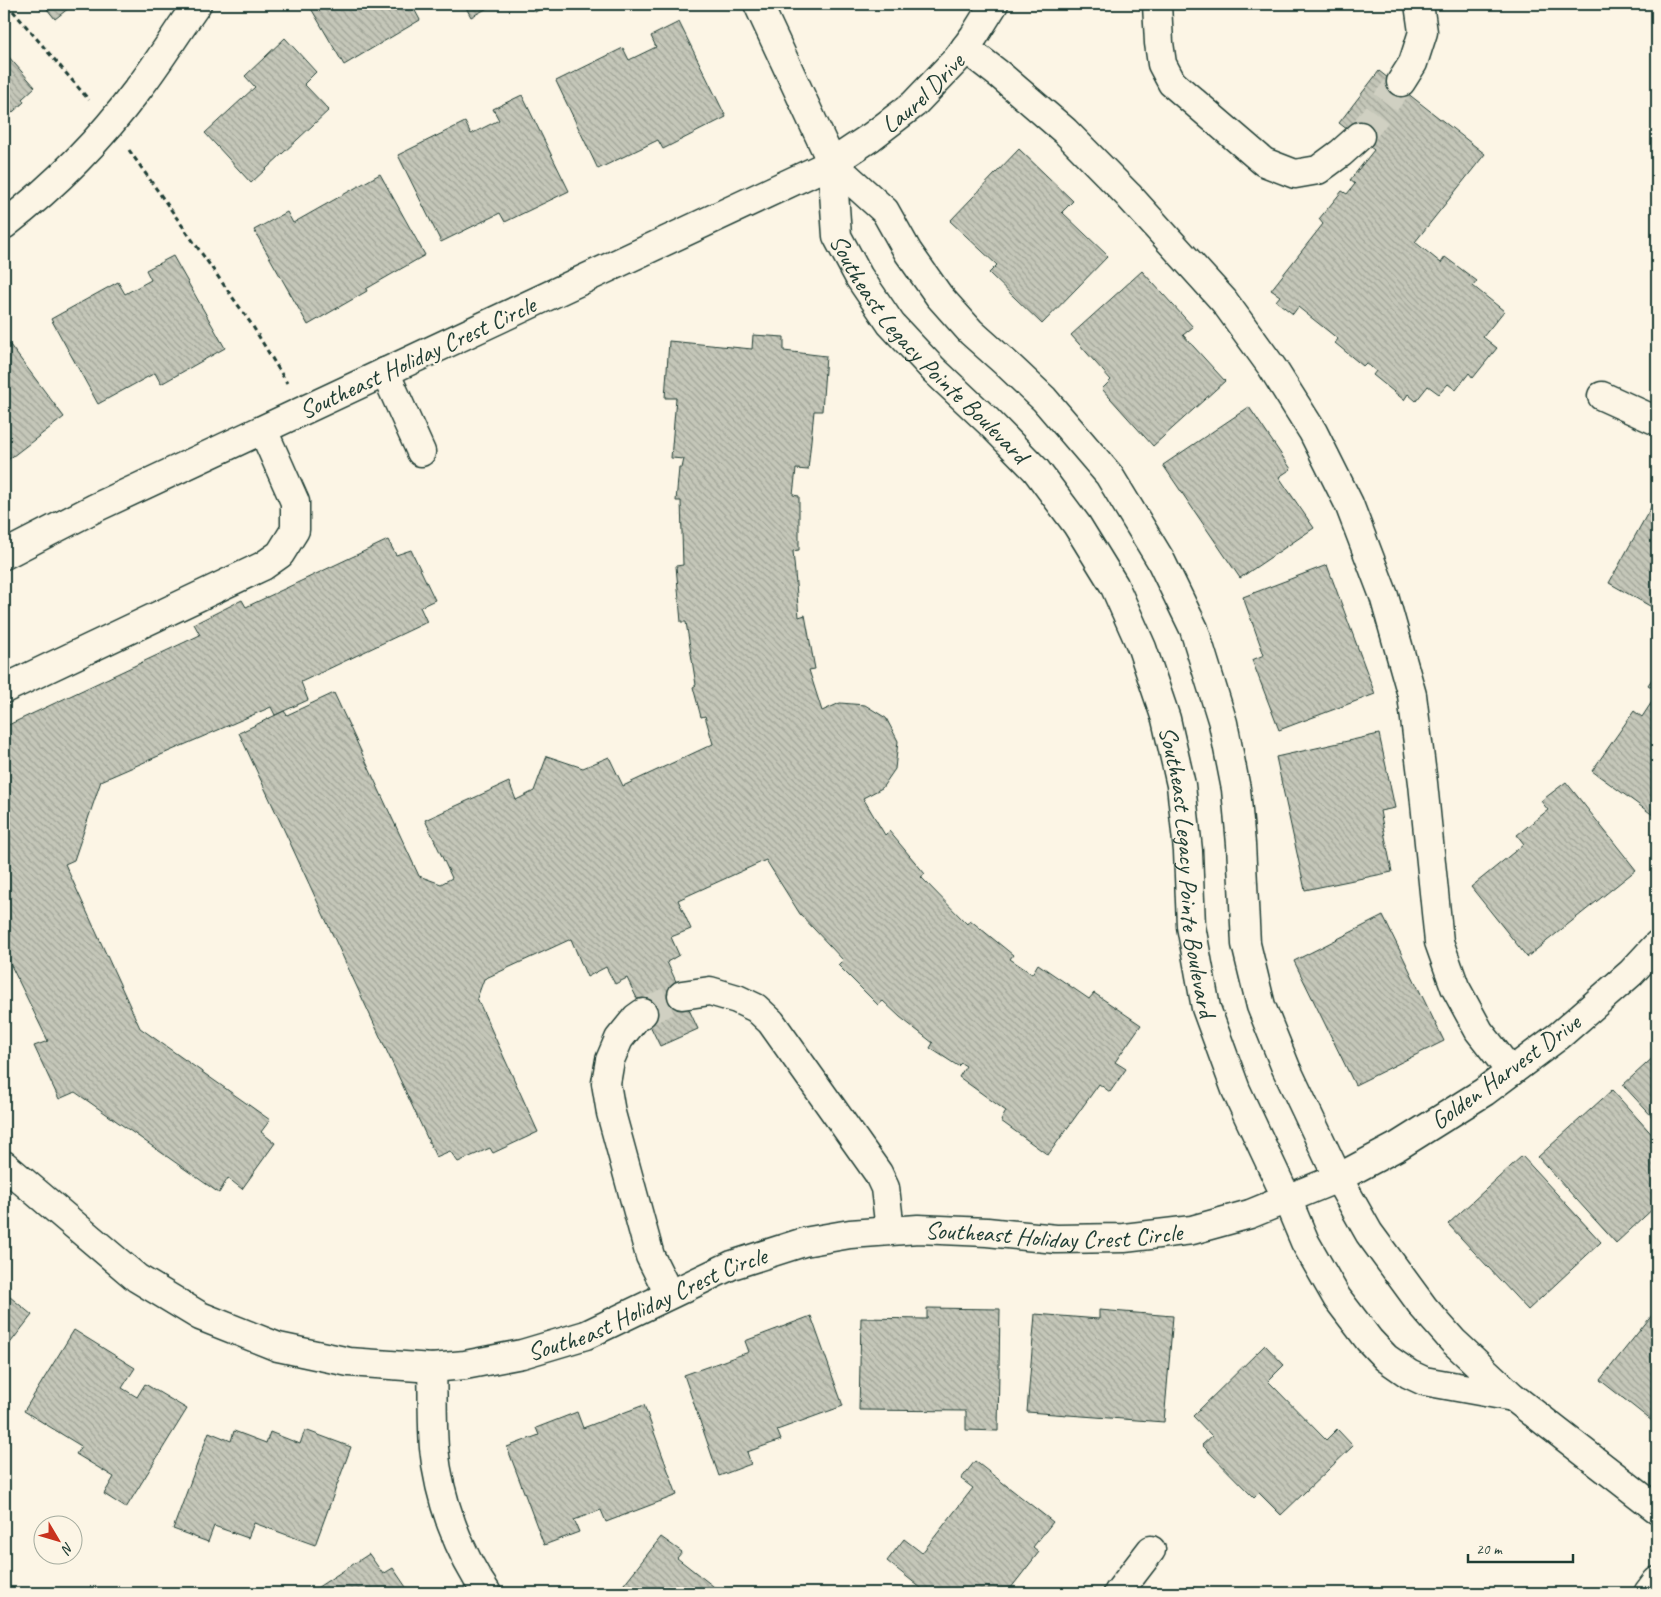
<svg xmlns="http://www.w3.org/2000/svg" width="1661" height="1597" viewBox="0 0 1661 1597" font-family="Caveat,sans-serif">
  <defs>
    <pattern id="building-back-hatch" width="6" height="6" patternUnits="userSpaceOnUse" patternTransform="scale(1.25)"><rect width="6" height="6" fill="#c5c7b9"/><path d="M-1 5l2 2M0 0l6 6M5-1l2 2" fill="none" stroke="#9fa397"/></pattern>
  </defs>
  <rect width="100%" height="100%" fill="#fcf5e5"/>
  <filter id="ink" filterUnits="userSpaceOnUse"><feTurbulence type="fractalNoise" baseFrequency=".02" numOctaves="2"/><feDisplacementMap in="SourceGraphic" scale="10" xChannelSelector="R" yChannelSelector="G"/><feConvolveMatrix kernelMatrix="1 2 1 2 8 2 1 2 1" color-interpolation-filters="sRGB"/></filter>
  <g filter="url(#ink)">
    <g fill="url(#building-back-hatch)" stroke="#1f3d34">
      <polygon points="43,4 74,4 55,19"/>
      <polygon points="312,4 417,4 413,7 420,20 344,65 309,5"/>
      <polygon points="464,4 495,4 471,17"/>
      <polygon points="531,4 550,4 535,12"/>
      <polygon points="679,22 726,117 663,149 658,140 598,169 556,81 623,48 629,60 656,47 651,36"/>
      <polygon points="285,38 316,72 304,84 329,110 251,183 205,133 255,87 245,76"/>
      <polygon points="8,56 35,87 22,99 24,102 4,120 4,60"/>
      <polygon points="1379,71 1485,154 1415,242 1441,263 1445,257 1477,281 1473,286 1504,311 1483,337 1497,348 1473,378 1469,373 1456,390 1448,384 1439,394 1428,386 1416,401 1408,394 1404,400 1373,375 1376,371 1366,363 1363,366 1335,343 1338,339 1298,307 1293,314 1276,301 1280,296 1271,290 1323,224 1319,219 1342,191 1347,194 1355,184 1350,180 1374,150 1339,123"/>
      <polygon points="522,95 569,191 505,222 500,213 441,242 398,155 465,122 471,134 499,120 493,109"/>
      <polygon points="1019,149 1073,201 1062,212 1108,256 1042,324 989,273 997,265 950,221"/>
      <polygon points="380,174 425,255 366,289 367,291 308,325 254,230 287,212 293,223"/>
      <polygon points="173,256 225,348 161,384 155,373 98,404 51,319 118,282 125,294 151,280 146,270"/>
      <polygon points="1142,271 1193,327 1183,335 1225,381 1153,446 1102,389 1111,380 1071,335"/>
      <polygon points="753,335 784,337 784,351 826,356 822,411 814,411 808,470 796,469 793,495 799,496 799,550 793,551 799,617 805,615 815,669 809,670 822,711 840,703 865,705 886,718 898,741 895,769 882,788 863,798 885,835 889,831 925,874 921,877 967,924 970,920 1013,955 1010,959 1032,974 1038,964 1089,999 1094,993 1141,1025 1115,1062 1126,1069 1110,1092 1099,1084 1048,1155 1001,1121 1006,1111 959,1077 966,1066 961,1063 958,1066 930,1048 933,1043 900,1017 883,1001 878,1005 838,965 843,960 800,914 766,860 678,900 691,929 671,937 679,955 667,962 698,1029 660,1046 627,978 615,984 606,967 587,977 571,939 484,979 477,998 538,1132 493,1153 490,1148 458,1162 450,1151 436,1157 239,733 284,711 287,715 334,693 419,876 441,884 452,878 425,820 509,782 516,800 534,791 547,756 583,768 609,757 623,786 713,744 705,716 701,717 693,687 696,685 686,622 681,622 676,566 683,565 681,501 676,501 679,468 682,468 684,459 671,458 676,398 665,398 669,341 752,349"/>
      <polygon points="4,337 64,417 4,463"/>
      <polygon points="1249,407 1291,469 1279,477 1314,528 1240,578 1163,465"/>
      <polygon points="1655,500 1657,501 1657,610 1609,583"/>
      <polygon points="388,540 396,555 411,550 435,600 420,607 427,622 301,682 308,700 275,715 271,707 101,781 74,860 65,864 140,1028 270,1120 261,1132 275,1143 242,1189 228,1178 219,1193 75,1092 59,1099 34,1046 48,1041 4,951 4,727 200,635 194,624 242,600 246,607"/>
      <polygon points="1327,565 1375,694 1279,730 1252,660 1264,655 1243,597"/>
      <polygon points="1657,672 1657,691 1648,685"/>
      <polygon points="1657,694 1657,818 1592,771 1634,711 1642,717"/>
      <polygon points="1379,734 1395,808 1380,811 1392,872 1305,890 1276,757"/>
      <polygon points="1566,782 1636,870 1527,957 1471,887 1524,844 1517,835 1548,810 1541,801"/>
      <polygon points="1383,916 1444,1041 1355,1085 1294,961"/>
      <polygon points="1657,1054 1657,1122 1623,1085"/>
      <polygon points="1612,1090 1657,1140 1657,1205 1616,1243 1538,1157"/>
      <polygon points="1522,1156 1601,1242 1528,1310 1448,1224"/>
      <polygon points="4,1292 32,1315 4,1351"/>
      <polygon points="927,1308 1000,1309 998,1431 966,1430 966,1411 859,1410 861,1318 927,1319"/>
      <polygon points="1657,1309 1657,1425 1600,1380"/>
      <polygon points="1099,1310 1173,1316 1164,1422 1027,1412 1035,1314 1099,1319"/>
      <polygon points="811,1316 843,1406 777,1430 781,1440 747,1452 751,1464 719,1476 684,1375 749,1352 745,1341"/>
      <polygon points="74,1330 135,1368 122,1388 137,1397 145,1384 187,1409 126,1508 104,1494 114,1477 76,1454 81,1446 24,1411"/>
      <polygon points="1265,1345 1284,1365 1268,1381 1326,1440 1337,1429 1353,1446 1281,1515 1259,1493 1254,1498 1202,1445 1212,1436 1193,1416"/>
      <polygon points="644,1405 677,1495 606,1522 601,1510 574,1520 579,1532 544,1545 507,1447 539,1435 536,1428 577,1412 583,1428"/>
      <polygon points="305,1430 351,1447 315,1545 254,1523 248,1538 214,1526 208,1542 173,1529 209,1432 231,1441 234,1431 266,1443 270,1432 300,1444"/>
      <polygon points="975,1461 1053,1522 1033,1547 1039,1552 1007,1593 927,1593 887,1561 904,1539 922,1553 973,1488 961,1479"/>
      <polygon points="661,1537 682,1552 677,1558 722,1593 617,1593"/>
      <polygon points="369,1554 383,1574 393,1568 410,1593 309,1593"/>
    </g>
    <g fill="none" stroke-linecap="round" stroke-linejoin="round">
      <g stroke="#d0d0c2" stroke-width="28" stroke-dasharray="28 14" stroke-linecap="butt">
        <polyline points="1360,136 1401,82"/>
        <polyline points="643,1013 682,995"/>
      </g>
      <g stroke="#1f3d34" stroke-width="31">
        <g id="minor">
          <path id="s1" d="M758,4L832,163L837,236L859,277L891,324L934,370L988,421L1036,470L1077,525L1114,585L1142,648L1166,719L1181,785L1188,851L1191,926L1206,1008L1236,1090L1287,1199L1305,1242L1337,1298L1369,1340L1386,1358L1409,1374L1424,1381L1513,1397"/>
          <polyline points="1157,4 1159,43 1162,64 1172,83 1264,162 1295,174 1318,170 1341,153 1360,136"/>
          <polyline points="965,48 1000,75 1065,131 1128,195 1224,301 1272,367 1313,432 1349,504 1384,596 1412,695 1423,783 1439,942 1455,987 1479,1031 1511,1072"/>
          <polyline points="1401,82 1413,63 1423,32 1419,4"/>
          <polyline points="832,163 885,211 908,252 939,296 971,332 1009,366 1044,399 1109,475 1160,559 1194,629 1223,723 1236,789 1241,844 1246,944 1261,1006 1286,1068 1338,1178 1369,1233 1424,1308 1453,1341 1513,1397 1657,1509"/>
          <path d="M4,225C53,187 101,139 138,89C159,62 177,32 197,4"/>
          <polyline points="385,372 421,452"/>
          <polyline points="1602,396 1657,421"/>
          <path id="s2" d="M4,555L95,508L832,163L871,137L914,104L957,59L974,36L994,4"/>
          <polyline points="4,689 263,566 280,554 295,530 295,502 263,430"/>
          <polyline points="682,995 710,991 737,999 756,1008 771,1022 878,1173 885,1188 890,1230"/>
          <polyline points="643,1013 636,1018 619,1039 610,1060 606,1083 611,1113 650,1256 669,1294"/>
          <path id="s3" d="M4,1165L137,1278L200,1316L278,1347L349,1362L432,1368L465,1365L522,1354L586,1335L732,1265L804,1242L850,1234L918,1229L987,1232L1056,1239L1124,1238L1192,1230L1250,1214L1338,1178L1398,1146L1484,1092L1560,1035L1631,973L1657,945"/>
          <path d="M432,1368C433,1394 432,1421 434,1448C439,1499 458,1552 487,1593"/>
          <polyline points="1118,1593 1151,1550"/>
          <polyline points="1648,1593 1657,1581"/>
        </g>
      </g>
      <g stroke="#1f3d34" stroke-width="3" stroke-dasharray="5 4" stroke-linecap="butt">
        <polyline points="7,4 89,100"/>
        <polyline points="129,150 252,325 287,383"/>
      </g>
      <use href="#minor" stroke="#fcf5e5" stroke-width="28"/>
    </g>
  </g>
  <g text-anchor="middle" stroke-width="4.5" stroke-linejoin="round" paint-order="stroke">
    <g font-size="25" fill="#1f3d34" stroke="#fcf5e5">
      <text dy="9" stroke="none"><textPath href="#s2" startOffset="1031">Laurel Drive</textPath></text>
      <text dy="9" stroke="none"><textPath href="#s1" startOffset="395">Southeast Legacy Pointe Boulevard</textPath></text>
      <text transform="translate(417 357) rotate(-25)" y="9">Southeast Holiday Crest Circle</text>
      <text dy="9" stroke="none"><textPath href="#s1" startOffset="995">Southeast Legacy Pointe Boulevard</textPath></text>
      <text transform="translate(1505 1071) rotate(-36)" y="9">Golden Harvest Drive</text>
      <text dy="9" stroke="none"><textPath href="#s3" startOffset="1134">Southeast Holiday Crest Circle</textPath></text>
      <text dy="9" stroke="none"><textPath href="#s3" startOffset="714">Southeast Holiday Crest Circle</textPath></text>
    </g>
  </g>
  <rect width="1661" height="1597" fill="none" stroke="#fcf5e5" stroke-width="20"/>
  <rect x="10" y="10" width="1641" height="1577" fill="none" stroke="#1f3d34" stroke-width="2" filter="url(#ink)"/>
  <g transform="translate(58 1540) rotate(128)"><circle r="24" fill="#fcf5e5" stroke="#a4ab9e"/>
  <path d="M0-4L9 19L0 12L-9 19Z" fill="#c8321e"/>
  <text y="-8" font-size="14" font-weight="bold" text-anchor="middle" fill="#1f3d34">N</text>
  </g>
  <path d="M1468 1554v8h105v-8" fill="none" stroke="#1f3d34" stroke-width="2.5"/>
  <text x="1476" y="1554" font-size="15" fill="#1f3d34" stroke="#fcf5e5" stroke-width="4" paint-order="stroke">20 m</text>
</svg>
